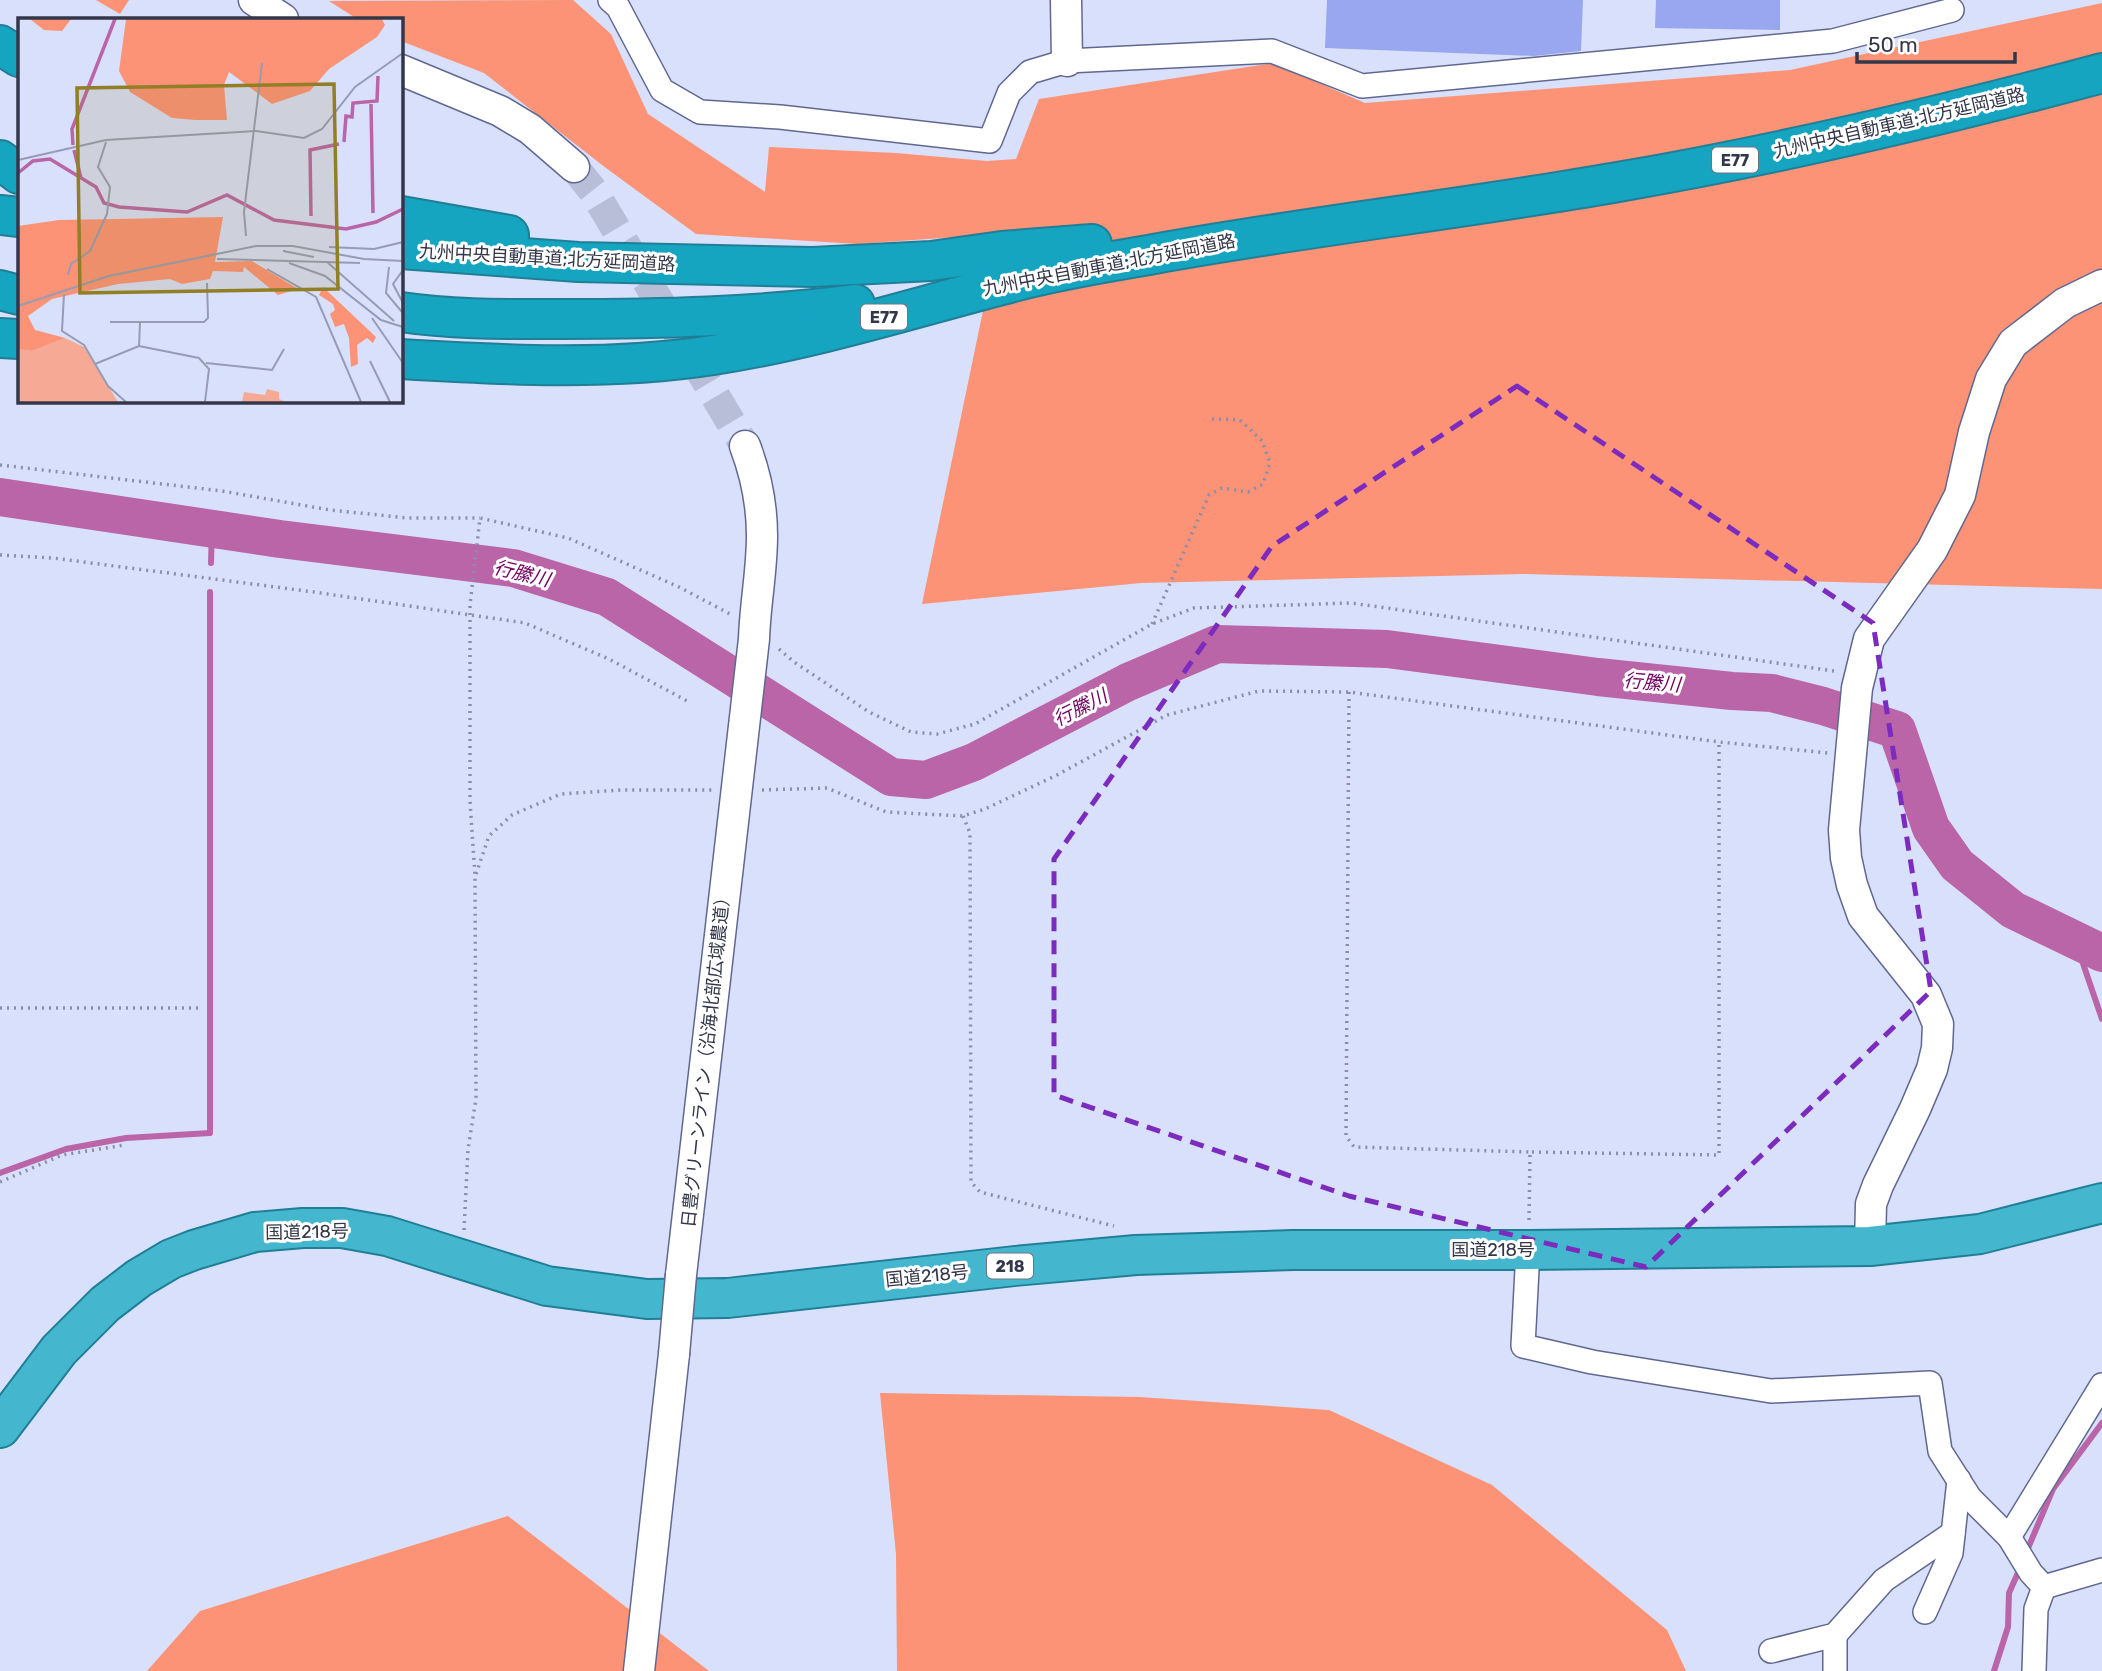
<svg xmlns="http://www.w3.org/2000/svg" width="2102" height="1671" viewBox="0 0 2102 1671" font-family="Rubik,'Noto Sans JP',sans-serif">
  <rect width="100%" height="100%" fill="#d9e0fc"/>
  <g fill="#fc9276">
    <polygon points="96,0 129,0 120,14"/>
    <polygon points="573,0 611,34 648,114 765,192 769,147 896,153 987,161 1016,159 1039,99 1273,63 1365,103 1790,70 2102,3 2102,589 1524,574 1141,583 922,604 999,234 857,244 696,234 606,168 484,73 401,41 401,19 357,19 329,1"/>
    <polygon points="880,1393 1139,1397 1329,1410 1492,1485 1667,1630 1686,1671 897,1671 896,1554"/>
    <polygon points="508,1516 709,1671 147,1671 200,1611"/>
  </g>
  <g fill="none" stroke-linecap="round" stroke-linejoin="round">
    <g stroke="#b965a7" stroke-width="6">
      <polyline points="211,563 212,529"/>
      <polyline points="2075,940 2102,1019"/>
      <polyline points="0,1173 66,1149 126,1138 210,1133 210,592"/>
      <polyline points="2026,1553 2053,1489 2102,1423"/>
      <polyline points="1994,1671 2008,1627 2009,1593 2021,1566"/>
    </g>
    <polyline stroke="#b965a7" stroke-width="38" points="0,497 280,539 513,568 607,597 891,777 926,780 974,762 1128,682 1217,644 1387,649 1598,677 1732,691 1772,693 1823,706 1897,730 1931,828 1957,865 2013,910 2102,953"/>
  </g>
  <g fill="#99a6f0">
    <polygon points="1327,0 1583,0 1581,51 1534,56 1325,48"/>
    <polygon points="1656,0 1780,0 1780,30 1655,28"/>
  </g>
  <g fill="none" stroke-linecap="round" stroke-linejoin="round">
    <polyline stroke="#b8bed8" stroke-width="30" stroke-dasharray="30 15" stroke-linecap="butt" points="574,167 594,192 745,446"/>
    <g stroke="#606891" stroke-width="26">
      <g id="minor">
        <polyline points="610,0 618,7 662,90 700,112 780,117 990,141 1009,93 1030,72 1067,61 1272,51 1362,86 1833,41 1952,10"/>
        <polyline points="1528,1250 1523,1346 1592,1362 1771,1391 1930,1383 1940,1451 1970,1498 2009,1537 2031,1573 2044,1587"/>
        <polyline points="2009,1537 2102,1385"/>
        <polyline points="2044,1587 2102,1570"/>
        <polyline points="1925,1612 1951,1553 1959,1480"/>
        <polyline points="1771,1651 1835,1635 1884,1580 1953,1533"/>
        <polyline points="1835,1671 1835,1635"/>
        <polyline points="2034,1671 2036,1609 2044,1587"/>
      </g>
    </g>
    <g stroke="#606891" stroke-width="33">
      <g id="tertiary">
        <polyline points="254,0 283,19"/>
        <polyline points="1066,0 1067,61"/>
        <polyline points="401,70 500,111 530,129 574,167"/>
        <polyline points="1870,1246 1871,1204 1878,1185 1915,1109 1932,1069 1937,1048 1938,1024 1926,995 1863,916 1852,885 1846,858 1844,830 1857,688 1869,639 1932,550 1960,495 1974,432 1991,379 2013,343 2065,303 2102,285"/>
        <path d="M681,1275L754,639C755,605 762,571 762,536C762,504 756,475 745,446"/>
        <polyline points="639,1671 674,1354"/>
      </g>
    </g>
    <g stroke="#207e97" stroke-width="42">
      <polyline id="trunk" points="0,1428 59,1350 105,1304 139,1278 171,1259 194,1250 255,1232 303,1228 342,1228 387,1236 547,1286 647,1299 728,1298 1015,1266 1136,1255 1293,1250 1528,1250 1870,1246 1980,1234 2102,1203"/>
    </g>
    <g stroke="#207e97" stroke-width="42">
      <g id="motorway">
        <polyline points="0,45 19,57"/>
        <polyline points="0,160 19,174"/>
        <polyline points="0,215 19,217"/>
        <polyline points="401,216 509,235"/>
        <polyline points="401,249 578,262 813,267 931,261 1002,251 1092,244"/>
        <polyline points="0,290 19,295"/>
        <path d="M401,312C454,320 508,319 561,319C659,319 758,317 855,304"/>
        <polyline points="0,338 19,339"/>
        <path d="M401,359C504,365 610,371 713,355C817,339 916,307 1017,281C1062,269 1109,262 1154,254C1308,226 1464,209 1618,182C1781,154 1942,116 2102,73"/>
      </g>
    </g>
    <g stroke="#8a8fa7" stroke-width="3.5" stroke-dasharray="2 5" stroke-linecap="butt">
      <polyline points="0,465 222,491 330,510 408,518 480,518"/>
      <polyline points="0,555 53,558 314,592 525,623 609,659 689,702"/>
      <polyline points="1152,624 1209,495 1222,488 1248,492 1263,484 1270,463 1262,441 1240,420 1211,419"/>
      <polyline points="779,649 794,662 869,712 911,732 937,734 975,724 1152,624 1194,608 1351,603 1834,671"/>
      <polyline points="1349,692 1346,1136 1354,1147 1530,1152"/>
      <polyline points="762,790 827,788 886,812 963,816 985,809 1057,775 1167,715 1259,691 1349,692 1719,742 1828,753"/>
      <polyline points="963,816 970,833 971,1182 980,1192 1114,1226"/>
      <polyline points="476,874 489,836 512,815 561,794 621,790 712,790"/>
      <polyline points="0,1008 201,1008"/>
      <polyline points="0,1182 62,1155 125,1145"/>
      <polyline points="1529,1220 1530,1152 1719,1155 1719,742"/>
      <polyline points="464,1230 468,1149 476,1099 475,876 470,801 470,605 480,518 568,538 679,587 730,614"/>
    </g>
    <use href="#minor" stroke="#fff" stroke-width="23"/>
    <use href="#tertiary" stroke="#fff" stroke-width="30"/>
    <use href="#trunk" stroke="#44b7ce" stroke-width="38"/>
    <use href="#motorway" stroke="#16a5c1" stroke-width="38"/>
    <g stroke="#606891" stroke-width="33" stroke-linecap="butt">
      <polyline id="tertiary-bridge" points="674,1354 681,1275"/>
    </g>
    <use href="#tertiary-bridge" stroke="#fff" stroke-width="30"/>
  </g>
  <path fill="none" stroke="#7b2cbf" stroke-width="5" stroke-dasharray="14 9" stroke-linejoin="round" d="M1517,386L1873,623L1931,991L1646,1267L1349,1196L1054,1095V859L1272,546Z"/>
  <g text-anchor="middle" stroke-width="6" stroke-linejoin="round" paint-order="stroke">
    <g fill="#fff" stroke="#707380" stroke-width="2">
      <rect x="1712" y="147.5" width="46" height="25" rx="5"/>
      <rect x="861" y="304.5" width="46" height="25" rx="5"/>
      <rect x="987" y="1253.5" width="46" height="25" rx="5"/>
    </g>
    <g font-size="16" font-weight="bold" fill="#333749">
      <text x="1735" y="166">E77</text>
      <text x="884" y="323">E77</text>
      <text x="1010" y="1272">218</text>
    </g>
    <g font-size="18" fill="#333749" stroke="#fff">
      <text transform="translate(1899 123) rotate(-13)" y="6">九州中央自動車道;北方延岡道路</text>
      <text transform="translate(547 258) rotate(3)" y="6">九州中央自動車道;北方延岡道路</text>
      <text transform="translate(1109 265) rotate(-11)" y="6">九州中央自動車道;北方延岡道路</text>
      <text transform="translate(706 1058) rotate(-84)" y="6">日豊グリーンライン（沿海北部広域農道）</text>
      <text transform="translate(307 1232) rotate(-1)" y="6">国道218号</text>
      <text x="1493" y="1256">国道218号</text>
      <text transform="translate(927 1276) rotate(-6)" y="6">国道218号</text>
    </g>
    <g font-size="19" font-style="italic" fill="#730563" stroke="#fff">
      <text transform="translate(522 573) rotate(14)" y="7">行縢川</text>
      <text transform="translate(1652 682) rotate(5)" y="7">行縢川</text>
      <text transform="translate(1080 707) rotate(-27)" y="7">行縢川</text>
    </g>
  </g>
  <g transform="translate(18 18)">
    <rect width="385" height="385" fill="#d9e0fc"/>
    <path d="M47,320L66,329L100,384H0V331L14,333ZM249,371L261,374V381L268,384H224L226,374L247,377Z" fill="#f6aa96"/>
    <path d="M12,1H53L44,13L26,12ZM108,1H364L367,7L359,19L311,51L292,73L254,86L211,54L206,67L209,102H177L154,100L112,74L101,53ZM205,199L197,244L234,243L280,271L260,277L226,249L225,254L195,253L192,261L164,266L152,261L100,266L34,281L10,298L17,312L47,320L14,333L0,331V208L41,202ZM305,269L358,319L355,325L349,320L339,327L340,346L333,349L331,320L326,306L317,309L312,296L317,292L315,286L301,277Z" fill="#fc9276"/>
    <path fill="none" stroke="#b965a7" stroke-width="3.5" d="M353,86L355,195M326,124L328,98L334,99L335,85L359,83L360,58M55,127L54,111L97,1M56,132L63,160M0,155L15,143L32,141L78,169L86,185L101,189L169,194L209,177L256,202L328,211L358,204L385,191M293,198L292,132L321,126"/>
    <path fill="none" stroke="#979cb4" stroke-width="2" d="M0,142L88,122L238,113L286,120L304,111L337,69L385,35M228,218L226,194L244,45M311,229L356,231L385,224M265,233L296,239M199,241L342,245M309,244L376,303M271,245L307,258L363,302L385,309M371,249L368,275L384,294M249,251L298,279L343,384M385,252L375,266L385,285M50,257L53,246L72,233L89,196L92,169L80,149L88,124M46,276L44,313L66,327L90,368L108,384M0,288L91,258L238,228H275L346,241L385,243M354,300L385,345M92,304H186L190,300L189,265M121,328L122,305M352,343L372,384M188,345L254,352L266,331M77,346L121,328L181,340L191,351L187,384"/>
    <path fill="#927e25" fill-opacity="0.15" stroke="#927e25" stroke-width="3.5" d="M316,66L320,271L62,275L59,70Z"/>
    <rect width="385" height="385" fill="none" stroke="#333749" stroke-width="3.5"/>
  </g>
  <path d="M1857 52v10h158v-10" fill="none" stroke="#333749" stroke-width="3.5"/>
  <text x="1868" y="52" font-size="21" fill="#333749" stroke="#ffffff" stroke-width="5" paint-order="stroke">50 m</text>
</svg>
